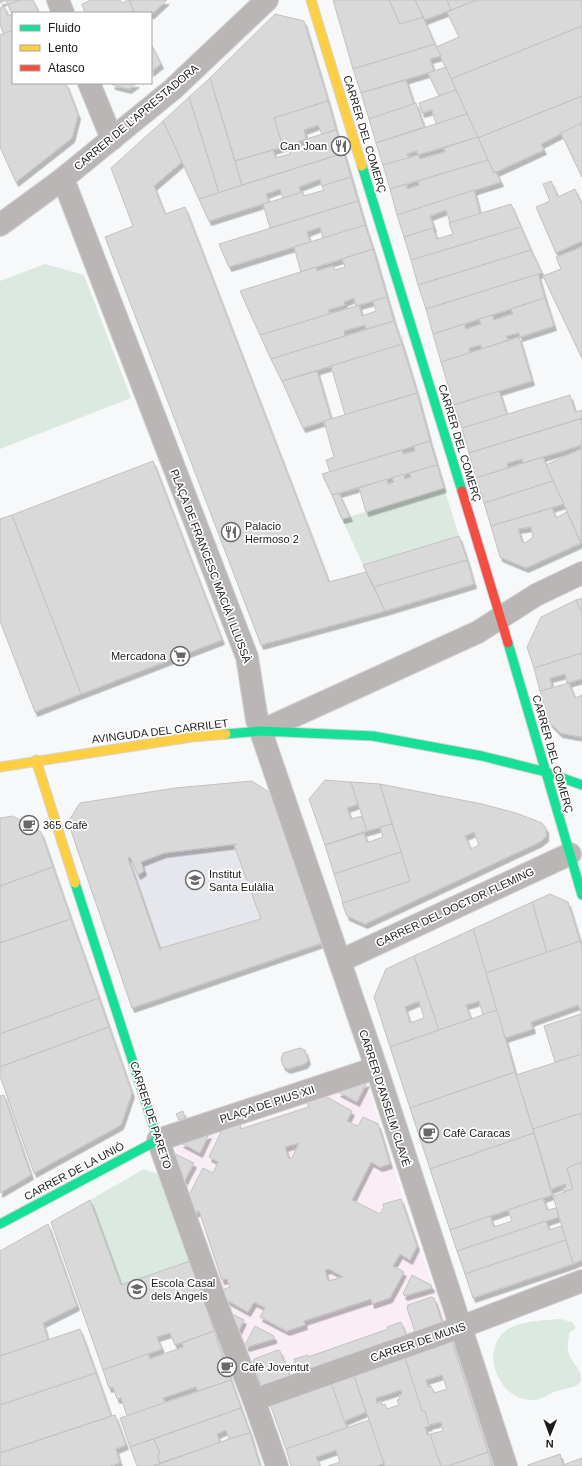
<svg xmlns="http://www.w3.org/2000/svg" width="582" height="1466" viewBox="0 0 582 1466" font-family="Helvetica,sans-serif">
  <defs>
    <filter id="shadow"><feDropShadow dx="2.5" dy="4.5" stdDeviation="0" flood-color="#0004"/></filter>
  </defs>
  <rect width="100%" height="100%" fill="#f7f8f9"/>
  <polygon fill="#faeef6" points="366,1080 413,1230 433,1287 437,1291 449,1327 260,1392 248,1357 248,1347 234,1338 215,1276 218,1275 200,1216 195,1218 174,1155 181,1140 244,1119 246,1125 305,1106 303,1100"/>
  <polygon fill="#e6e7ed" points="252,781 275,796 322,943 132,1008 68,822 80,803 175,788"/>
  <g fill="#dbe9e0">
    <polygon points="45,264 84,275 131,398 0,449 0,281"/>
    <polygon points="444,488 459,536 363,565 342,519"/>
    <polygon points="144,1169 160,1175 190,1261 121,1285 90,1200"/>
    <path d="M560,1319L572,1322L576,1328L569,1333C569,1339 567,1345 568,1351C570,1362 582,1368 581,1380C579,1388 566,1388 560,1390C551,1392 540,1401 532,1400C501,1400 481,1357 502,1334C515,1320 543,1321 560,1319Z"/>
  </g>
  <g fill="#dad9da" stroke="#c2c2c2" fill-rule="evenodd" filter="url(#shadow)">
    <polygon points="0,0 20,0 8,5 6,0 0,3"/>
    <polygon points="20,0 33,0 39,13 13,13 13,30 4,34 0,25 0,8 4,6 8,16 12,14 8,5"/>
    <polygon points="91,0 120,0 122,3 129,0 135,13 85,13 82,4"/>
    <polygon points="129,0 167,0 151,15 151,13 135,13"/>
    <polygon points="333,0 389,0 400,24 423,17 435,44 353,69"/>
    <polygon points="389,0 415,0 423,17 400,24"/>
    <polygon points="415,0 447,0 451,10 425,20"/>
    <polygon points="447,0 477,0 451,10"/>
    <polygon points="477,0 582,0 582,26 451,79 436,47 459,37 447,12"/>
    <polygon points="275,14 304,21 328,101 274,118 283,147 235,161 210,78"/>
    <polygon points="582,26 582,96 478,138 451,79"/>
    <polygon points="13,30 13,83 66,83 78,115 72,138 16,182 0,147 0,35"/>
    <polygon points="151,44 161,64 151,72"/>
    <polygon points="435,44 441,56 430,59 434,71 361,93 353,69"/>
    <polygon points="446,67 456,90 439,96 428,73"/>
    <polygon points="210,78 242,185 219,193 189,97"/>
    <polygon points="406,80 414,104 369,119 361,93"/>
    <polygon points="112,83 137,83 129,89 113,85"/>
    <polygon points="456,90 467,114 436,124 432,110 422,113 419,103"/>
    <polygon points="582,96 582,123 541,144 544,150 494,173 478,138"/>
    <polygon points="189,97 219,193 199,199 163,121"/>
    <polygon points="328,101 336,130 322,134 318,125 304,130 306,139 283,147 274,118"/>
    <polygon points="416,103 424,127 376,143 369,119"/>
    <polygon points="467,114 478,137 418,155 417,151 407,154 409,158 383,165 376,143"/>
    <polygon points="163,121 182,162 154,186 165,214 185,207 329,582 366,572 385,611 261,645 105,237 133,226 111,168"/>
    <polygon points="582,123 582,177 561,133"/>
    <polygon points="336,130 344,153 242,185 235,161 273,150 275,158 290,154 287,145 296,143 299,152 309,148 306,139"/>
    <polygon points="478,137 488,160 390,189 383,165 418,155 420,159 445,152 444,148"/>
    <polygon points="344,153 351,177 322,186 320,179 299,187 301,193 283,198 280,189 266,194 269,202 209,221 199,199"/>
    <polygon points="488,160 494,173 496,172 501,182 397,215 390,189 406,184 408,189 419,185 418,181"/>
    <polygon points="351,177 358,201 270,228 263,204 303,192 304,196 324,190 322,186"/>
    <polygon points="551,181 558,197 575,189 582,205 582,241 556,253 536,207 550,201 543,184"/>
    <polygon points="474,190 480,214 450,223 446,210 430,216 434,228 404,237 397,215"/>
    <polygon points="358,201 365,225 342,233 323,238 320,227 307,232 310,242 229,267 219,244"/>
    <polygon points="511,204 521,227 411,260 404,237 433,228 437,239 453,234 449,223"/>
    <polygon points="365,225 373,249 301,272 294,247"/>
    <polygon points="521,227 531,250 418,285 411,260"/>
    <polygon points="582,247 582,358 543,276 561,269 556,257"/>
    <polygon points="373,249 387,297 356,306 354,298 344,302 345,305 328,310 330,314 260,335 240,291 316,267 317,271 333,266 335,270 345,267 342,259"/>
    <polygon points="531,250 542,273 426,309 418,285"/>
    <polygon points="538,274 545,298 433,334 426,309"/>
    <polygon points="387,297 394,321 366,329 365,325 344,331 345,336 271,359 260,335 359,305 362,316 376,311 373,301"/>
    <polygon points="545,298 554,326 520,337 519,333 506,336 508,340 482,349 481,345 469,348 470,353 441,362 433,334 464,324 466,329 481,324 479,319 492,315 494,320 513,314 511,309"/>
    <polygon points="394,321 402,344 374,353 282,381 271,359"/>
    <polygon points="519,337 532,381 454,405 441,362"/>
    <polygon points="402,344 417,393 345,415 331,366"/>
    <polygon points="317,371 331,419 303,428 282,381"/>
    <polygon points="499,391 507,415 462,428 454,405"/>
    <polygon points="417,393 430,441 330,472 326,460 334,457 324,421"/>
    <polygon points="570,395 575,412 582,410 582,418 469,453 462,428"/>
    <polygon points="580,419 582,422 582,445 523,463 522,459 507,463 508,468 476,478 469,453"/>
    <polygon points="430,441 437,465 332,495 322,474 402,450 403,454 415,451 414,446"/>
    <polygon points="580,445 582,445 581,543 546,465 581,449"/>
    <polygon points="543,457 553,481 484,503 476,478"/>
    <polygon points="153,461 222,640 81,694 12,515"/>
    <polygon points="437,465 444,488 366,512 359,488 387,479 388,484 394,482 392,478 403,474 405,479 411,477 409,473"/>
    <polygon points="553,481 564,504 491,526 484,503"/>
    <polygon points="339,493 350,517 342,519 332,495"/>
    <path d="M552,508L556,518L567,512L581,543L526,568L500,557L491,526ZM531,527L533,537L525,543L522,541L518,529Z"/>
    <polygon points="12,515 81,694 35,712 0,621 0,519"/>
    <polygon points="459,536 467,560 374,587 363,565"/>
    <polygon points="467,560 474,584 385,611 374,587"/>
    <polygon points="582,598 582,613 576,600"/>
    <polygon points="576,600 582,613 582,653 534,668 527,647 541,617"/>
    <polygon points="582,653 582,679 567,683 565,674 550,678 552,688 540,691 534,668"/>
    <polygon points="569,683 575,698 582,695 582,737 560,733 550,723 540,691"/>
    <polygon points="325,780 351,782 358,804 347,808 351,819 362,816 367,831 325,845 309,799"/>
    <path d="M252,781L275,796L322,943L132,1008L68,822L80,803L175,788ZM237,844L234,845L261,919L161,948L160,950L128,858L130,857L138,875L144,871L141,862L164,853Z"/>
    <polygon points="351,782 380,784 392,824 367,831"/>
    <path d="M380,784L482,804L516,813L542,823L546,828V837L540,842L365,924L347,916L342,903L410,881ZM474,832L479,845L471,849L465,836Z"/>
    <polygon points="13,816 41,832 53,867 0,886 0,818"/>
    <polygon points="392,824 401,852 334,874 325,845 364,833 367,842 369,842 383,837 380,827"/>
    <polygon points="401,852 410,881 343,903 334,874"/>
    <polygon points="53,867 71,919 0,943 0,886"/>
    <polygon points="550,894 568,902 580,941 547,953 532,902"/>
    <polygon points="532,902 547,953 486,973 473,929"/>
    <polygon points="71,919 99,998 0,1034 0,943"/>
    <polygon points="473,929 497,1010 483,1015 479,1001 466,1005 471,1019 439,1030 414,956"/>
    <polygon points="580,941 582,948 582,1014 578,1005 531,1022 533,1029 505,1038 486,973"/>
    <path d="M414,956L439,1030L390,1047L374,997L386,969ZM419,1001L424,1018L410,1023L405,1007Z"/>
    <polygon points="99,998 109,1027 0,1067 0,1034"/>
    <polygon points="497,1010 515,1072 410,1108 390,1047"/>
    <polygon points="581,1014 582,1054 555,1062 544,1026"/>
    <polygon points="109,1027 132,1093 121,1125 34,1173 0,1076 0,1067"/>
    <polygon points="300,1048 305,1050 308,1060 305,1064 288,1069 283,1066 281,1059 283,1053"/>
    <polygon points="582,1054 582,1113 533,1129 516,1075"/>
    <polygon points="515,1072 534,1133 430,1169 410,1108"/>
    <polygon points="367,1082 357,1102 338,1092"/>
    <polygon points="4,1095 31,1175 0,1193 0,1096"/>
    <path d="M325,1096L352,1111L347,1121L353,1124L358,1126L363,1117L378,1124L390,1164L380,1167L371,1162L352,1200L380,1214L384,1207L383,1204L401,1199L417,1246L410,1260L400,1254L393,1266L404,1272L390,1298L372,1304L371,1299L304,1321L305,1325L287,1331L260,1317L265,1308L260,1305L254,1302L248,1312L221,1297L219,1291L230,1287L227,1279L222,1280L199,1211L195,1213L189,1195L203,1168L213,1173L215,1169L218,1162L209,1157L222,1130L240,1124L241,1129L309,1107L307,1102ZM299,1143L292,1158L289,1159L285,1147ZM329,1269L343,1277L328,1281L325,1270Z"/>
    <polygon points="183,1111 185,1118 179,1120 176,1114"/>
    <polygon points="582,1113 582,1162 567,1168 573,1189 564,1192 563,1188 566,1187 565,1184 551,1189 533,1129"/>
    <polygon points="534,1133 552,1195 450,1230 430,1169"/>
    <polygon points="209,1134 200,1153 181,1143"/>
    <polygon points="175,1154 194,1163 184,1182 173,1155"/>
    <polygon points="582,1162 582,1260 573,1264 553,1196 573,1189 567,1168"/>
    <polygon points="543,1198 547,1210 556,1208 559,1217 457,1251 450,1230 490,1216 494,1227 512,1221 508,1210"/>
    <polygon points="90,1200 121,1285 190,1261 214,1331 175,1345 170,1333 157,1337 162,1349 103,1370 51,1222"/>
    <polygon points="546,1221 549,1230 561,1226 566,1240 465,1274 457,1251"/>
    <polygon points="48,1224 77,1306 43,1323 48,1340 0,1356 0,1251"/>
    <polygon points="566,1240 573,1264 473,1298 465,1274"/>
    <polygon points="412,1275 431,1285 432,1288 405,1296 403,1294"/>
    <polygon points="431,1297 434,1298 442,1322 415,1332 407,1308 408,1305"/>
    <polygon points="228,1312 244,1320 235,1338"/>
    <polygon points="401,1322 406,1336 298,1373 294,1359 308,1355 308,1357 388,1329 387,1327"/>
    <polygon points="255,1326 274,1336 274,1339 247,1347 245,1345"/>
    <polygon points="80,1329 96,1373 0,1405 0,1356"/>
    <polygon points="214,1331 231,1380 198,1391 196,1387 163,1398 165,1403 127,1416 121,1398 117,1399 113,1387 109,1388 103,1370 148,1354 150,1359 183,1347 182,1343"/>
    <path d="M452,1341L488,1452L448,1466H441L430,1434L443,1431L441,1422L429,1425L425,1411H422L405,1358ZM442,1375L447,1389L434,1393L431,1386L428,1387L426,1380Z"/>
    <polygon points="278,1350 280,1351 289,1375 288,1378 264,1386 261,1385 253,1361 254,1359"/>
    <path d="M405,1358L422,1411H425L429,1425L430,1426L425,1427L427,1435L430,1434L441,1466H385L354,1376ZM401,1390L402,1394L399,1395L400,1399L397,1400L399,1405L387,1409L385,1404L382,1405L381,1401L377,1403L376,1398Z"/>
    <polygon points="96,1373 111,1416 0,1453 0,1405"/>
    <polygon points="354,1376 366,1412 344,1421 331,1383"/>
    <polygon points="231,1380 241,1408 130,1447 120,1418"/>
    <polygon points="331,1383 347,1428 286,1449 270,1404"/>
    <polygon points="241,1408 250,1433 229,1439 226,1430 217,1434 220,1443 160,1463 157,1455 160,1454 154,1439"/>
    <polygon points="115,1415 126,1445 116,1449 120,1463 110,1466 0,1466 0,1453"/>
    <polygon points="369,1420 384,1463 377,1466 328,1466 340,1462 336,1450 316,1457 320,1466 291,1466 286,1449"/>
    <polygon points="250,1433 260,1466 154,1466 229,1439"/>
    <polygon points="154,1439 160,1454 157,1455 160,1463 153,1466 137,1466 130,1447"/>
    <polygon points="488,1452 492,1466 448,1466 469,1459"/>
    <polygon points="560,1454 563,1465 582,1458 582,1466 528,1466 528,1465"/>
  </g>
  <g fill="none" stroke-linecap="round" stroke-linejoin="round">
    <g stroke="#d4d4d5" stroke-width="24">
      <g id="street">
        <polyline points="58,0 63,13"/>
        <polyline points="89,83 112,139"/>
        <polyline points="60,181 67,189 247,657 257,720 379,1076 506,1466"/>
        <polyline points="0,225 60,181 173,89 267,0"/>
        <polyline points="261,731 478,632 536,595 582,573"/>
        <polyline points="340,961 570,854"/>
        <polyline points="254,1400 461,1327 582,1281"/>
        <polyline points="277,1466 254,1400 215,1300 158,1140 376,1068"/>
      </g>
    </g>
    <g stroke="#d4d4d5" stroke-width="11">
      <g id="fast">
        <polyline points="362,166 462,491"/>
        <polyline points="508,643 582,895"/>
        <polyline points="226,734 261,731 373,736 482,756 546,772 582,785"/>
        <polyline points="0,1224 158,1140 75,883"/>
      </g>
    </g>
    <g stroke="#d4d4d5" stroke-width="11">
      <g id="slow">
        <polyline points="311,0 362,166"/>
        <polyline points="36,760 75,883"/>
        <polyline points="0,767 192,737 226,734"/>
      </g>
    </g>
    <g stroke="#d4d4d5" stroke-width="11">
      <polyline id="jam" points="462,491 508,643"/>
    </g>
    <use href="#street" stroke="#bbb6b6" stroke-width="22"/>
    <use href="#fast" stroke="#16e098" stroke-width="9"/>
    <use href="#slow" stroke="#ffcf43" stroke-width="9"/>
    <use href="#jam" stroke="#f24e42" stroke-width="9"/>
  </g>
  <defs>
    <g id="restaurant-ring" transform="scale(1)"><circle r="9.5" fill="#fff" stroke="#676869" stroke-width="1.5"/><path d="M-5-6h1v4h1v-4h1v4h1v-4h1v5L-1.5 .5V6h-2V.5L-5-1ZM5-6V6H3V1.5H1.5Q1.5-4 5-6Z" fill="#676869"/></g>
    <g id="supermarket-ring" transform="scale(1)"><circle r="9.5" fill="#fff" stroke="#676869" stroke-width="1.5"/><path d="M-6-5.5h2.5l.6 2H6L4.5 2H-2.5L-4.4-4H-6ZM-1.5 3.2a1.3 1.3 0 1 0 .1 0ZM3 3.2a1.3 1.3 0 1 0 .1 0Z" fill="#676869"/></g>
    <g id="cafe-ring" transform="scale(1)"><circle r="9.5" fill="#fff" stroke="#676869" stroke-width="1.5"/><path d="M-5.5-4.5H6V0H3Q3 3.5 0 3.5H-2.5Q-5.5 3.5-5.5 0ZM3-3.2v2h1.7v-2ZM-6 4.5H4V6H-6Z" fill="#676869"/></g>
    <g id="school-ring" transform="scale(1)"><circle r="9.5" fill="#fff" stroke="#676869" stroke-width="1.5"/><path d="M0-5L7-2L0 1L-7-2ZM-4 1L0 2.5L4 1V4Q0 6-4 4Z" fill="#676869"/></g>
  </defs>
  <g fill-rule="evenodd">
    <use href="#restaurant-ring" x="341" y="146"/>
    <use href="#restaurant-ring" x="231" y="532"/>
    <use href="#supermarket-ring" x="180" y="656"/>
    <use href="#cafe-ring" x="29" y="825"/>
    <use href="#school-ring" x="195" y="880"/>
    <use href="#cafe-ring" x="429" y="1133"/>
    <use href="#school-ring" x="137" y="1289"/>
    <use href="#cafe-ring" x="227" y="1367"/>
  </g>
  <g text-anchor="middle" stroke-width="3.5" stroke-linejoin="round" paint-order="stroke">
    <g font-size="11" fill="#1a1a1b" stroke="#fff">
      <text transform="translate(136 117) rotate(-40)" y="4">CARRER DE L'APRESTADORA</text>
      <text transform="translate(365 134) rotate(73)" y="4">CARRER DEL COMERÇ</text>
      <text transform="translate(460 443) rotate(73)" y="4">CARRER DEL COMERÇ</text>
      <text transform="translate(211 566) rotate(69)" y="4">PLAÇA DE FRANCESC MACIÀ I LLUSSÀ</text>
      <text transform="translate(160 731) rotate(-7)" y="4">AVINGUDA DEL CARRILET</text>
      <text transform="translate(553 754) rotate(74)" y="4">CARRER DEL COMERÇ</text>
      <text transform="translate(455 907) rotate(-25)" y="4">CARRER DEL DOCTOR FLEMING</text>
      <text transform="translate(385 1098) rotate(72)" y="4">CARRER D'ANSELM CLAVÉ</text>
      <text transform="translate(267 1104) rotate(-18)" y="4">PLAÇA DE PIUS XII</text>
      <text transform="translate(151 1115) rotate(72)" y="4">CARRER DE PARETO</text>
      <text transform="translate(74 1171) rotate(-28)" y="4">CARRER DE LA UNIÓ</text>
      <text transform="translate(418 1342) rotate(-19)" y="4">CARRER DE MUNS</text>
    </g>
    <g font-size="11" fill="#1a1a1b" stroke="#fff" text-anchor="start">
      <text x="327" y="150" text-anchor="end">Can Joan</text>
      <text x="245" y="530">Palacio<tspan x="245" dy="13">Hermoso 2</tspan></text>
      <text x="166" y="660" text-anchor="end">Mercadona</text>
      <text x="43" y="829">365 Cafè</text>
      <text x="209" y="878">Institut<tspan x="209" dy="13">Santa Eulàlia</tspan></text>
      <text x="443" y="1137">Cafè Caracas</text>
      <text x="151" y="1287">Escola Casal<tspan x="151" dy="13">dels Àngels</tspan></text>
      <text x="241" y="1371">Cafè Joventut</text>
    </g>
  </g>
  <rect x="12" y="12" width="140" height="72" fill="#ffffff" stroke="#a3a3a4"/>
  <rect x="20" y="25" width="20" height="6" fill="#16e098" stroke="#a3a3a4"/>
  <text x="48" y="32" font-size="12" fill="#1a1a1b">Fluido</text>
  <rect x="20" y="45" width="20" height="6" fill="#ffcf43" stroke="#a3a3a4"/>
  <text x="48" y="52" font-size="12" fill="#1a1a1b">Lento</text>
  <rect x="20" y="65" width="20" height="6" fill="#f24e42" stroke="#a3a3a4"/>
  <text x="48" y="72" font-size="12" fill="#1a1a1b">Atasco</text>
  <g transform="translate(550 1434) rotate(181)" stroke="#ffffff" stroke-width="3" paint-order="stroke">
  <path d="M0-3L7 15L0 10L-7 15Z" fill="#1a1a1b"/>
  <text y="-6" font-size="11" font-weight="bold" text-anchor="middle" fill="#1a1a1b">N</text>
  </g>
</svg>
